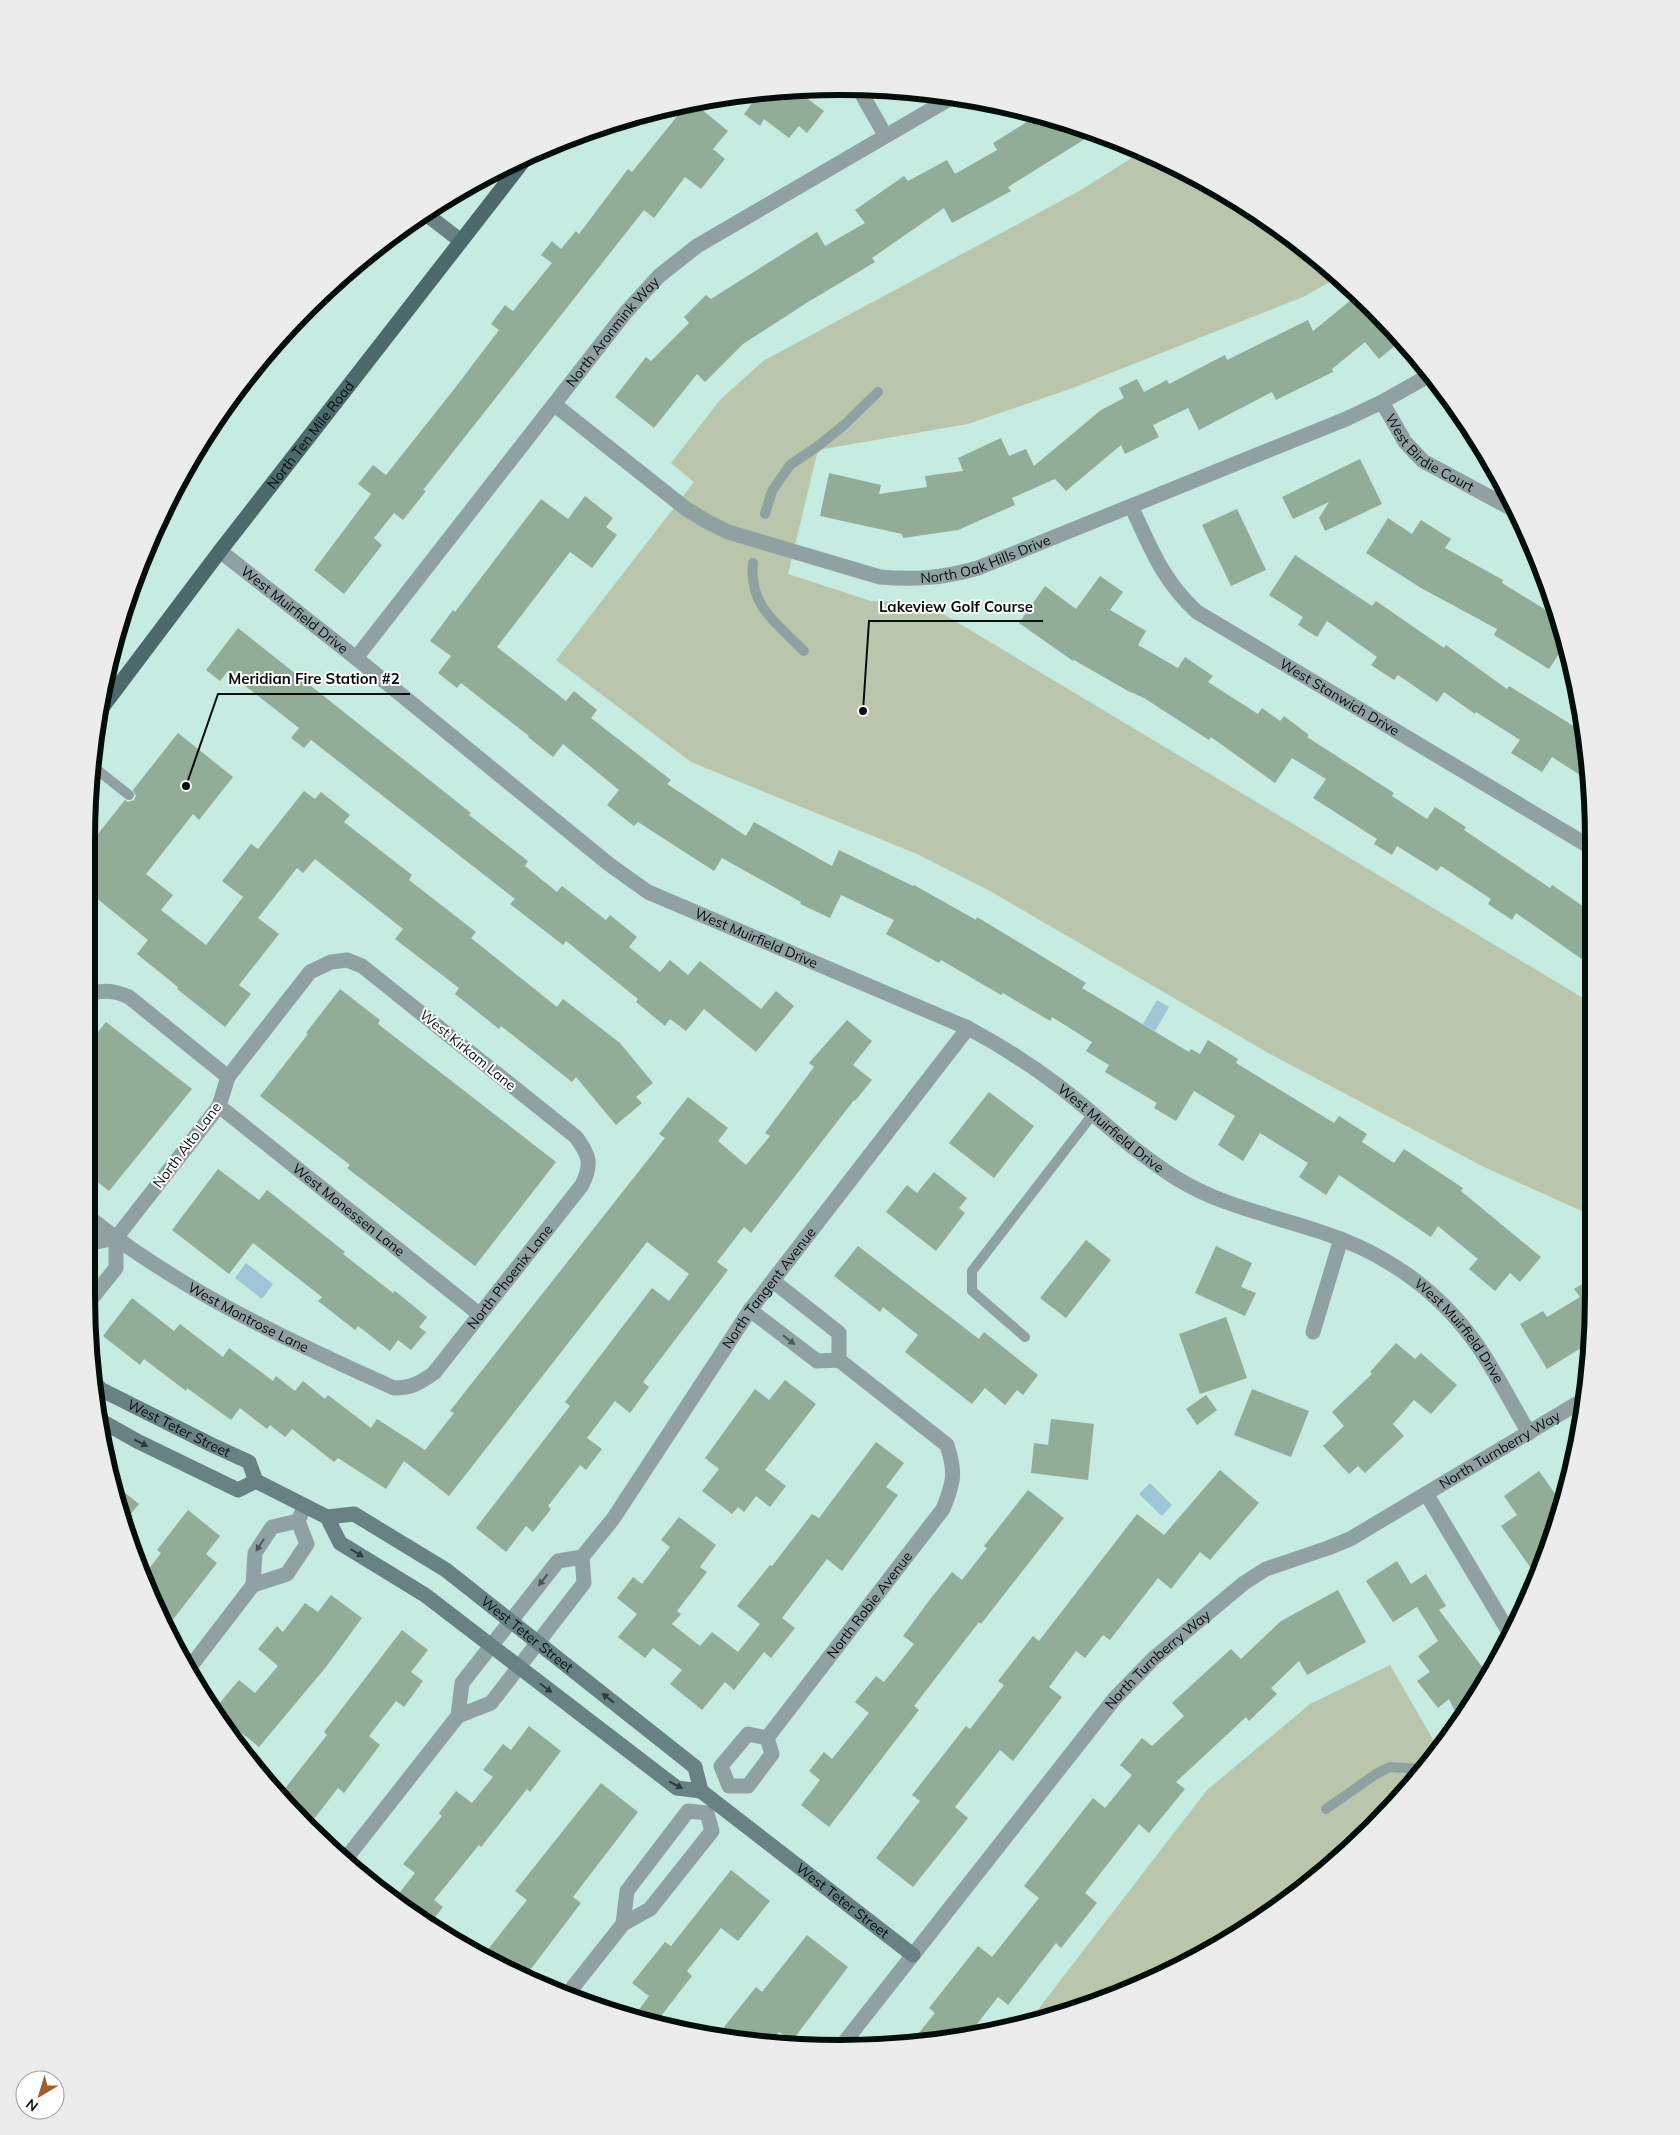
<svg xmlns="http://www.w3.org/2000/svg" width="1680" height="2135" viewBox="0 0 1680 2135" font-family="Mulish,sans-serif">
  <rect width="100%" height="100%" fill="#c6ebe1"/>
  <g fill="#bac6ac">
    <polygon points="1141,152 1173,164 1299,242 1337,278 1303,297 1070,389 968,424 818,450 788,574 871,601 925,603 1593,1004 1593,1216 1484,1167 1270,1054 990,891 917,854 691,762 556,660 694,482 671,463 720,400 763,361 1081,190"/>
    <polygon points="1390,1665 1438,1748 1373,1828 1299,1893 1217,1948 1129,1991 1026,2025 1207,1790 1310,1704"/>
  </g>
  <g fill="#9fc6d6">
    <polygon points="1157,1000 1169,1007 1155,1031 1143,1024"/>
    <polygon points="246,1263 273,1284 262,1299 235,1278"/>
    <polygon points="1150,1483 1172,1505 1162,1516 1139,1494"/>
  </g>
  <g fill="#91ac97">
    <polygon points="797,91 824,111 807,133 799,126 789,138 764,119 760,126 744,114 760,92"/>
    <polygon points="695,104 728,131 713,149 725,159 701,189 685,177 654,218 644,210 423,490 426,491 403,520 394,513 374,538 382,545 344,594 314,570 371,494 358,484 373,465 386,475 455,388 499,330 491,324 505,305 513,311 552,263 541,255 552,241 561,249 576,231 579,234 628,169 632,172 683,109 688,113"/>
    <polygon points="1040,114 1093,134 1008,187 1011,191 952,223 944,208 872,258 875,262 808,302 743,344 705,382 697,374 654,428 615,397 646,357 651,361 689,323 684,317 706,295 711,299 817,232 825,246 865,223 855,210 904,176 908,181 947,160 955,174 997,150 993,143"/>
    <polygon points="1356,296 1403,339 1379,359 1365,342 1332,369 1333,372 1276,400 1272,392 1199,430 1188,408 1153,425 1159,437 1125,454 1121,445 1066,491 1055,479 1012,498 1015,505 958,530 903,538 902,534 820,516 829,473 881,485 879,494 927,487 925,476 963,471 958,458 1001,438 1009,456 1026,449 1034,466 1101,410 1124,398 1119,388 1137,379 1144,392 1167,380 1169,384 1225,355 1227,360 1308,320 1313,331"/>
    <polygon points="1360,459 1382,504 1325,531 1319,518 1329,502 1293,519 1282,497"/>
    <polygon points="585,496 613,518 606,527 617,535 592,568 570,552 497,647 566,701 574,691 597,710 591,718 671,780 667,784 746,836 754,822 832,866 839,850 913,886 914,885 976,920 977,917 1086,983 1082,988 1189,1052 1191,1049 1200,1054 1208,1040 1238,1059 1236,1063 1334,1123 1339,1116 1367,1134 1362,1142 1394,1163 1404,1149 1463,1188 1461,1191 1541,1257 1520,1282 1510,1273 1495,1291 1469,1269 1478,1259 1438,1226 1431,1237 1339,1175 1326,1195 1299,1177 1308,1163 1260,1133 1243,1161 1218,1145 1235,1116 1194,1091 1176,1121 1154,1108 1157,1103 1105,1072 1109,1065 1086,1051 1092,1042 1052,1017 1050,1021 1003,993 1001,995 941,960 939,963 886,934 894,920 841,895 830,918 800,904 801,902 722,858 714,871 638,822 634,826 607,805 619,790 563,744 553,757 528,737 529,736 461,683 457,688 438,673 451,656 430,641 453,610 455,612 541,499 568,519"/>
    <polygon points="1237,509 1266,570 1231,586 1202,525"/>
    <polygon points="1388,518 1412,534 1421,520 1451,539 1445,548 1503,580 1502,583 1559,618 1566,643 1549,669 1494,635 1497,629 1421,588 1366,553"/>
    <polygon points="1295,555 1372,606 1376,601 1444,648 1446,645 1507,689 1509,686 1585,733 1591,782 1552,757 1542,772 1511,753 1520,740 1476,712 1475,714 1444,692 1437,702 1398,675 1394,680 1371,665 1377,657 1327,621 1317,637 1298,625 1303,617 1269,595"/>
    <polygon points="1100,576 1123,592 1110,610 1146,631 1138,645 1178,668 1185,657 1213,676 1208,682 1258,714 1262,708 1280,721 1284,716 1309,735 1307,737 1394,793 1392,796 1427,819 1435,807 1466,827 1464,830 1550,888 1552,885 1593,913 1593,967 1516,913 1512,920 1488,904 1491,899 1441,866 1437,871 1397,846 1392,855 1374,844 1377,839 1313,798 1326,779 1292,758 1275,783 1211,737 1209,740 1144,698 1128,691 1074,660 1073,661 1019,623 1045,586 1076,609"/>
    <polygon points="238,628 471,813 469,815 528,861 525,866 557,892 562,886 606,920 610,915 637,937 629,947 660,972 670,960 688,975 700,961 761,1009 776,991 794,1006 756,1052 704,1009 686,1031 670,1019 665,1026 636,1002 638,999 566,941 563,945 510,904 515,899 311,740 304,748 291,738 299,728 257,695 227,672 220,681 206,670"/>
    <polygon points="178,733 233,777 199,820 193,814 146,874 173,895 161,910 206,945 243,897 222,881 251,844 258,849 304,791 315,799 321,792 350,815 344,822 412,875 409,880 476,932 471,938 557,1007 563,999 620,1043 653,1083 636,1097 642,1103 616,1125 576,1077 572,1082 501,1026 499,1029 455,994 459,988 395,939 403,929 315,859 303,873 297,868 258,918 279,934 239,985 251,994 225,1027 177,989 178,987 137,954 148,940 89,892 88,828 97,835 125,800 128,802 134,800 136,796 133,790"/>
    <polygon points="340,989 380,1020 378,1024 556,1162 475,1266 347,1168 350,1165 260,1096 308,1034 306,1033"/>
    <polygon points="847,1020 872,1041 853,1065 872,1080 855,1101 854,1100 751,1233 744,1227 717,1262 728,1270 643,1382 649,1387 630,1413 615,1401 587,1438 602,1449 586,1470 580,1465 548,1506 551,1509 533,1532 526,1526 506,1552 476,1528 570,1406 565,1402 652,1288 669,1301 689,1274 647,1242 449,1496 404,1461 386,1489 338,1458 334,1462 292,1429 285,1437 270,1425 267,1429 240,1408 231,1420 187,1388 186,1391 144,1359 140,1365 103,1336 132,1298 174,1331 180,1324 223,1357 229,1348 273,1381 276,1376 295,1391 303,1381 325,1399 328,1395 371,1428 377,1419 425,1450 454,1413 450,1411 665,1138 659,1134 688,1097 728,1128 718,1141 746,1165 770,1136 765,1133 814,1067 809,1063"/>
    <polygon points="106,1022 192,1089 109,1191 91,1177 90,1042"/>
    <polygon points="989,1092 1034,1126 994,1178 949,1143"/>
    <polygon points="218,1169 259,1200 267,1190 345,1252 343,1254 393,1293 395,1291 427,1317 419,1327 426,1332 411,1350 398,1340 390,1351 358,1326 355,1330 318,1301 322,1297 253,1243 229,1274 172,1230"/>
    <polygon points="934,1172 967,1198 959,1208 965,1213 936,1251 886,1212 907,1185 917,1193"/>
    <polygon points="1086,1240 1111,1260 1066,1318 1040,1298"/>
    <polygon points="858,1246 979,1339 984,1332 1038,1375 1023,1395 1017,1390 1005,1405 985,1388 972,1404 905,1352 918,1335 883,1307 880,1312 834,1276"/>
    <polygon points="1216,1246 1252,1263 1241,1287 1256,1293 1245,1316 1195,1293"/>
    <polygon points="1594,1277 1589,1343 1547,1369 1520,1324 1543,1311 1547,1317 1580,1297 1574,1289"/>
    <polygon points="1226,1317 1247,1378 1200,1394 1179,1334"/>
    <polygon points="1396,1343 1415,1359 1421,1353 1457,1385 1431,1414 1414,1400 1393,1424 1404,1436 1365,1473 1358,1466 1349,1474 1323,1446 1344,1426 1332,1412 1372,1374 1370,1372"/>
    <polygon points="785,1380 816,1404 765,1470 786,1486 770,1507 756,1496 744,1512 738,1507 732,1514 702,1491 719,1469 705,1458 755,1389 769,1400"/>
    <polygon points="1252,1389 1309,1411 1291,1457 1234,1435"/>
    <polygon points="1206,1395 1217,1410 1197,1425 1186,1409"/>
    <polygon points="1051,1419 1094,1424 1088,1480 1031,1473 1034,1443 1048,1445"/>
    <polygon points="876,1442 904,1463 886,1487 898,1495 842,1571 827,1559 782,1618 795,1628 771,1658 764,1652 734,1690 725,1682 702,1710 670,1684 682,1670 653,1648 645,1658 618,1637 637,1614 617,1598 633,1577 642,1584 670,1547 661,1540 679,1517 716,1545 700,1567 707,1572 677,1611 681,1614 672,1624 700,1646 712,1632 738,1652 760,1624 737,1606 770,1565 772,1566 812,1514 819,1518"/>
    <polygon points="1220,1470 1259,1503 1210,1560 1200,1552 1171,1589 1158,1578 1110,1640 1103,1635 1085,1658 1076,1651 1049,1687 1062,1697 1013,1761 1000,1750 955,1807 968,1818 913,1887 876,1858 920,1801 912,1795 966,1726 970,1729 1004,1685 998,1681 1033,1636 1039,1641 1137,1514 1164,1535"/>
    <polygon points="1539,1471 1561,1502 1538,1578 1501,1526 1517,1515 1504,1496"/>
    <polygon points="110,1481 139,1504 123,1523 112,1490"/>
    <polygon points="1028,1490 1064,1518 981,1624 979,1622 914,1706 919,1710 829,1827 801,1805 820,1780 809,1771 824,1752 832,1759 869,1713 855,1702 876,1676 884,1682 914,1644 903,1636 931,1598 952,1572 962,1580 987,1548 984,1546"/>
    <polygon points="188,1510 220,1536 206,1554 217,1563 171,1622 157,1611 142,1578 161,1553 157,1550"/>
    <polygon points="1397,1561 1411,1584 1426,1574 1446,1606 1439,1610 1486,1672 1486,1677 1467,1714 1460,1722 1449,1699 1438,1708 1417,1681 1430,1672 1418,1656 1438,1641 1417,1607 1393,1622 1366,1581"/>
    <polygon points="1338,1590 1366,1642 1307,1675 1299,1661 1271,1688 1277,1694 1249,1721 1246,1717 1176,1782 1185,1789 1149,1833 1139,1824 1085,1893 1097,1903 1061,1948 1056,1943 1008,2005 998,1997 967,2037 939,2042 910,2044 935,2013 929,2008 978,1946 992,1957 1039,1898 1024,1886 1093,1798 1105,1808 1132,1775 1120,1765 1142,1738 1152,1746 1184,1716 1172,1703 1231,1649 1241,1659 1281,1621"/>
    <polygon points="331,1595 362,1618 326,1667 259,1747 233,1726 228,1733 213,1711 239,1680 255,1693 278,1666 258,1649 277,1626 283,1632 305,1603 318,1612"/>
    <polygon points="402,1630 428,1650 411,1672 423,1681 404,1707 396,1701 369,1736 380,1745 344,1793 338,1788 307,1828 279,1796 327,1735 324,1732"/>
    <polygon points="529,1726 561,1751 530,1792 527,1789 481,1847 479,1845 434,1900 443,1907 429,1925 393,1901 415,1873 403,1864 442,1816 439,1813 456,1791 472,1803 493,1777 483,1770 503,1744 511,1750"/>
    <polygon points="601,1783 638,1812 573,1897 581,1903 524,1978 482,1957 527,1900 515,1891"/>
    <polygon points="731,1870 770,1901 738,1941 721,1928 687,1971 692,1976 654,2025 632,2019 649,1996 632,1983 665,1942 671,1946"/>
    <polygon points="807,1935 848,1967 792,2041 779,2032 769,2044 744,2042 724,2027 756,1987 762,1992"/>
  </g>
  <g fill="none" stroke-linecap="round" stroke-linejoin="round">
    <g stroke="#90a1a2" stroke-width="10">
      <polyline points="765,514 772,491 790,465 818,446 843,426 878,392"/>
      <path d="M753,563C749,607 776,622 804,651"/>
      <polyline points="91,765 129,795"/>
      <polyline points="1025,1337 972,1291 972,1271 1093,1114"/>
      <polyline points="1326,1809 1376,1774 1390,1767 1421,1769"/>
    </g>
    <g stroke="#90a1a2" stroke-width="15">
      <polyline points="859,89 885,135"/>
      <path id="s1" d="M1382,402L1405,442L1423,461L1514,510"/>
      <path id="s2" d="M555,405L685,508L706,521L728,532L880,577C915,580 944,578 978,568L1346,419L1382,402L1430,375"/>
      <path id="s3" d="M1131,506C1151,548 1162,580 1197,612L1592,848"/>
      <path id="s4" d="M220,551L356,658L610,865L648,892L968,1028C1000,1045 1031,1065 1060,1087C1099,1117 1134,1152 1176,1178C1221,1206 1271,1215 1321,1232C1383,1252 1436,1288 1475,1342C1495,1370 1511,1403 1529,1433"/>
      <path id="s5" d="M356,658L626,312L659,276L697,246L951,98"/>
      <path d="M90,994C104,989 115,991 129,997L228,1077"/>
      <path id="s6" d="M219,1106L479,1314"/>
      <path id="s7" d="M91,1219C182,1291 289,1341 394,1388C411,1388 420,1383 434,1373L582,1185C592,1164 590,1156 576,1137L362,966L347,960L331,962L310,972L228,1077L219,1106L116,1238"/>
      <polyline points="92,1243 116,1238 116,1268 92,1298"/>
      <polyline points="750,1310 817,1361 839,1360 839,1333 773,1281"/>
      <polyline points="1313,1332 1341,1239"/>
      <polyline points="1427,1495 1510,1634"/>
      <polyline points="298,1521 272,1527 255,1553 253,1585 287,1574 307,1544 298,1521 305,1506"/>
      <path id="s8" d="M582,1557L584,1583L491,1703L458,1716L462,1683L558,1561L582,1557L613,1519L750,1310L968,1028"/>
      <polyline points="187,1671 253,1585"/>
      <polygon points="748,1734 767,1738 772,1754 748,1786 729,1786 721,1766"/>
      <path id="s9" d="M767,1738L943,1509C954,1482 956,1473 947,1445L839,1360"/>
      <polygon points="688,1811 707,1813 712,1831 650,1909 623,1924 627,1891"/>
      <polyline points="344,1861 458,1716"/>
      <polyline points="566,1996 623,1924"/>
      <path id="s10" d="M839,2049L1115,1698L1154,1658L1244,1583L1266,1569L1328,1548L1350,1539L1583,1400"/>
    </g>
    <g stroke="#688183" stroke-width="15">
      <polyline points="426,214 461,241"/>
      <path id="s11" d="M93,1382L102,1390L212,1445L249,1462L256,1481L327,1517L354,1514L446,1570L695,1767L701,1791L677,1788L425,1595L340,1543L327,1517"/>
      <polyline points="98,1419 137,1441 238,1490 256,1481"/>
      <path id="s12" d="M701,1791L913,1955"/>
    </g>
    <path stroke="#4c6a6c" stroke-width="15" id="s13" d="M98,713L220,551L525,159"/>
  </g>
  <defs><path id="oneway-solid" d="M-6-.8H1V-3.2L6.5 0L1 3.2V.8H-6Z" transform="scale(1.25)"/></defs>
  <g fill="#4a5856">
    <use href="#oneway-solid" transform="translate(789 1340) rotate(38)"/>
    <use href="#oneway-solid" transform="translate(260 1545) rotate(123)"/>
    <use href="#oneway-solid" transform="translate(543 1580) rotate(128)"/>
  </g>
  <g fill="#2b3c3b">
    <use href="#oneway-solid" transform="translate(141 1443) rotate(27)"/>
    <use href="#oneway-solid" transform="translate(357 1553) rotate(31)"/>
    <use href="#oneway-solid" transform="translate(546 1688) rotate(37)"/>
    <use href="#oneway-solid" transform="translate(608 1698) rotate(-142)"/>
    <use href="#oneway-solid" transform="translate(676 1785) rotate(27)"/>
  </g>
  <g text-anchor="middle" stroke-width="4" stroke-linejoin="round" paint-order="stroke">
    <g font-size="14" fill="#030e0b" stroke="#fff">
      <text dy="5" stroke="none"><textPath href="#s5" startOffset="415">North Aronmink Way</textPath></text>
      <text dy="5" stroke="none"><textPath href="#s13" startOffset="350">North Ten Mile Road</textPath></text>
      <text dy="5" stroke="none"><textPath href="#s1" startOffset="72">West Birdie Court</textPath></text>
      <text dy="5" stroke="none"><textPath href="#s2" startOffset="482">North Oak Hills Drive</textPath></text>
      <text dy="5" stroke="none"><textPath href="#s4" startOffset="95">West Muirfield Drive</textPath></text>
      <text dy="5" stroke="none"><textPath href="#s3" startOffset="292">West Stanwich Drive</textPath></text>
      <text dy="5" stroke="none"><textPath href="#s4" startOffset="665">West Muirfield Drive</textPath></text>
      <text transform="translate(468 1050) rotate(39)" y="5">West Kirkam Lane</text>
      <text dy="5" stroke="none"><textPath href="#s4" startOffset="1070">West Muirfield Drive</textPath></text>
      <text transform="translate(187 1145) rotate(-53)" y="5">North Alto Lane</text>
      <text dy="5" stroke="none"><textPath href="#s6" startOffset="166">West Monessen Lane</textPath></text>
      <text dy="5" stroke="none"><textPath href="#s7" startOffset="514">North Phoenix Lane</textPath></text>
      <text dy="5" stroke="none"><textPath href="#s8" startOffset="754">North Tangent Avenue</textPath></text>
      <text dy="5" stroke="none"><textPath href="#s7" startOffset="186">West Montrose Lane</textPath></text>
      <text dy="5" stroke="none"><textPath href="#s4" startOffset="1481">West Muirfield Drive</textPath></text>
      <text dy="5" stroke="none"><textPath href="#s11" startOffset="98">West Teter Street</textPath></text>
      <text dy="5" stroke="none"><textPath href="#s10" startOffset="909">North Turnberry Way</textPath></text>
      <text dy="5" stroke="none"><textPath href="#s9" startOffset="168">North Robie Avenue</textPath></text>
      <text dy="5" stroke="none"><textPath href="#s11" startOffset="514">West Teter Street</textPath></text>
      <text dy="5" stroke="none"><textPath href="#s10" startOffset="504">North Turnberry Way</textPath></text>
      <text dy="5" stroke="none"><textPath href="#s12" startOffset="179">West Teter Street</textPath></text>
    </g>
  </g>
  <path d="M0 0H1680V2135H0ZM840 95H840A745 745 0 0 1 1585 840V1295A745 745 0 0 1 840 2040H840A745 745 0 0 1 95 1295V840A745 745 0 0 1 840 95Z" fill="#ebeceb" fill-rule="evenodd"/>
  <path fill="none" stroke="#030e0b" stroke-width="6" d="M840 95H840A745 745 0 0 1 1585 840V1295A745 745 0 0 1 840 2040H840A745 745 0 0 1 95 1295V840A745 745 0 0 1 840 95Z"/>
  <path fill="none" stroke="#030e0b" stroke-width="2" d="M863 711L869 621H1043M186 786L218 694H410"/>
  <g fill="#030e0b" stroke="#fff" stroke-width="2">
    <circle cx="863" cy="711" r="5"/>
    <circle cx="186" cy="786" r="5"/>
  </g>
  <g font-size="15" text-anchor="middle" font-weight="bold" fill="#030e0b" stroke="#fff" stroke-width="4" stroke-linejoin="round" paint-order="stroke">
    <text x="956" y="612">Lakeview Golf Course</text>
    <text x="314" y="684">Meridian Fire Station #2</text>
  </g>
  <g transform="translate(40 2095) rotate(218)"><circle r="24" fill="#ffffff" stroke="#9a9f9d"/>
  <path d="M0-4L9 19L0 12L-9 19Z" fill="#a05d2d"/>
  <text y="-8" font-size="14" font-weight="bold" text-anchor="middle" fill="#030e0b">N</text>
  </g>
</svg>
